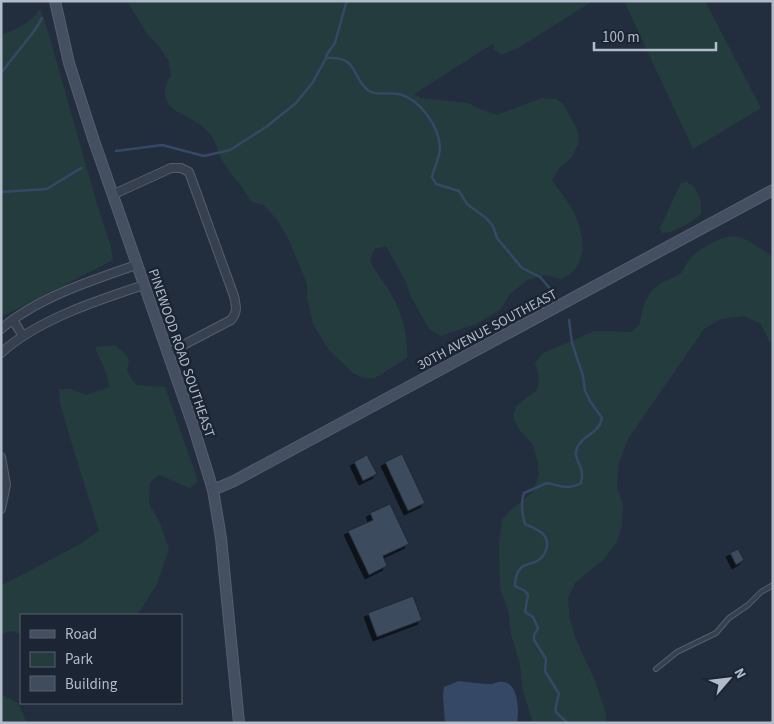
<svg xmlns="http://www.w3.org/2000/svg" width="774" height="724" viewBox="0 0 774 724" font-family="'Source Sans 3',sans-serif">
  <defs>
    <filter id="shadow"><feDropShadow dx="-4" dy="4" stdDeviation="0" flood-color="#0009"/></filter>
  </defs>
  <rect width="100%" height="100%" fill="#222e3e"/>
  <g fill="#253c3f">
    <path d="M127,1H593L518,48L501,55L494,50V43L414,94L421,98L468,103L482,110L497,115L542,98L556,99L563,104L577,129L579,142L572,157L559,168L552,181C571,203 596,242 574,270C571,274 565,277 561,279L545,275L527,280L509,295L500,310L476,324L441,336L429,329L410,295L406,282L386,246L374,249L370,261C376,273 385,283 391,294C403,315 408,335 407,358L375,378H363L353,373L329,350L313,324L307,297V284L289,240L278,221L264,205L250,201C244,186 232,177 224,163C218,155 217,143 211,135C195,112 148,114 171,75L168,59L157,44L147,34Z"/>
    <polygon points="624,1 705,1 761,108 693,149"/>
    <path d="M40,9L47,28L97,204L111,247L113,260L1,317V35C17,29 31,23 40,9Z"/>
    <path d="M687,182C699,189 702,200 701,214C692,222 675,233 662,233L660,228L681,183Z"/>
    <path d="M730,236L743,238L771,255L773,257V344L769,341L761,324L744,316L721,319L704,329L628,439L619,463L617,486L623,506L622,525L617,542L603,560L575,583L568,598L570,620L575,637L595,681L605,710L607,723H533L523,691L520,664L511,634L508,610L500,589L499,544L502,520L513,508L533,492L539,475L537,459L532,443L521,432L513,419L516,406L537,390L539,377L535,363L543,353L595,331L631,332L640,324C642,307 647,290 664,282C669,279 677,277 681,273C684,270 685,266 687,263C698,248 713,241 730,236Z"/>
    <polygon points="116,345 129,359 127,372 136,385 165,387 198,481 190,488 159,475 150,482 149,504 160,523 169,549 157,584 137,615 21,615 21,634 11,631 1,634 1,586 82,543 99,531 71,441 60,403 59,389 70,389 87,395 109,387 107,375 95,347"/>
    <polygon points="1,694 18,703 27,723 1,723"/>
  </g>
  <path fill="#354966" d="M459,681C469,682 481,684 491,684C495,684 499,681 503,682C519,683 519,712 517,723H445L443,696L444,687Z"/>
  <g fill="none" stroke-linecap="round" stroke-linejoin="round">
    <g stroke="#354966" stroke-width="2.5">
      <path d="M326,58C360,56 350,77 369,91C377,96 390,92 399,94C420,99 439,127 440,147C440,157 434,168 432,177L436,184L459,191L467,204L486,218L493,226L497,238L522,268L540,277L552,291"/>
      <polyline points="1,73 35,30 42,18"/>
      <polyline points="116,151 162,145 204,156 230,150 266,127 296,103 313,82 326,58 327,54 335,43 346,3 349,1"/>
      <polyline points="1,192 47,189 81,168"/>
      <path d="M568,723C552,709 554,714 559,694L545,671L546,659L534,640V635L538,628L533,617L525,612L528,595L525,591L515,586C515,579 516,572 522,567C526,564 532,564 537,561C546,556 551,542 543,534C539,530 531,527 525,524C522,514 520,504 524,493L547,483C560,486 569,490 581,483C586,465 572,461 577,448C582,435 599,434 602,418L590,401L585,391L583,376L572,343L569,320"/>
    </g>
  </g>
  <g fill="#3e4c5e" stroke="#1e2735" filter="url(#shadow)">
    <polygon points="402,454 425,503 408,511 385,462"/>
    <polygon points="367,455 377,474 363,481 354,462"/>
    <polygon points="390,504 409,544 383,556 387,566 369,575 348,531 373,520 370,513"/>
    <polygon points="738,549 744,560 736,565 730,553"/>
    <polygon points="413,596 422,620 377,637 368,613"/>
  </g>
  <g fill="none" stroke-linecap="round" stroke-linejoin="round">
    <g stroke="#555e6c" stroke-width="6">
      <polyline id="lane" points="656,669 677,652 716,633 729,618 748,605 761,592 773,585"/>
    </g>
    <g stroke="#555e6c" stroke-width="10">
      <g id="street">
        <path d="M112,195L171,168H181L189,172L234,296C236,306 238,312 231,320L168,353"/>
        <polyline points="13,320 23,336"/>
        <path d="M1,329C37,298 92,280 136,265"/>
        <path d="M1,353C37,320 98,300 144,285"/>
        <polyline points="1,457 6,485 1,509"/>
      </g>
    </g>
    <g stroke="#555e6c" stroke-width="12">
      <g id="secondary">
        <polyline points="55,1 69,63 93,138 193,425 213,490 221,538 239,723"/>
        <polyline points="213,490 234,481 773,190"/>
      </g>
    </g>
    <use href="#lane" stroke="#37404e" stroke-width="4"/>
    <use href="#street" stroke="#37404e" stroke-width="8"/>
    <use href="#secondary" stroke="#444f62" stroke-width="10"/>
  </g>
  <g text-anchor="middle" stroke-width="5" stroke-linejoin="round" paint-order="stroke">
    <g font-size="14" fill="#b2bbca" stroke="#1c2533">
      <text transform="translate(487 329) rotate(-28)" y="5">30TH AVENUE SOUTHEAST</text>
      <text transform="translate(182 353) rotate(71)" y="5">PINEWOOD ROAD SOUTHEAST</text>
    </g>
  </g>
  <rect width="774" height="724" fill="none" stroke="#b2bbca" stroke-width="5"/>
  <rect x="20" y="614" width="162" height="90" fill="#1c2533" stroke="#58616f"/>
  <rect x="30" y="630" width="25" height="8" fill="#444f62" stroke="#58616f"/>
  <text x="65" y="639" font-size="15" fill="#b2bbca">Road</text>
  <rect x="30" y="652" width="25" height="15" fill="#253c3f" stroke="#58616f"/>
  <text x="65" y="664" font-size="15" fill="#b2bbca">Park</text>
  <rect x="30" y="676" width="25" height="15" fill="#3e4c5e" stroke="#58616f"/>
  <text x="65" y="689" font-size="15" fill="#b2bbca">Building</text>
  <g transform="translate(729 679) rotate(62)" stroke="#1c2533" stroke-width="4" paint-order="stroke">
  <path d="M0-4L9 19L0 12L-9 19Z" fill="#b2bbca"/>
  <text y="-8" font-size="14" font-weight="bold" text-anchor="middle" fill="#b2bbca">N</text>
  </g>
  <path d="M594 42v8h122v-8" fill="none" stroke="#b2bbca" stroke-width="2.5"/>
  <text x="602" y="42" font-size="15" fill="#b2bbca" stroke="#1c2533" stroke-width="4" paint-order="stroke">100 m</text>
</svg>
